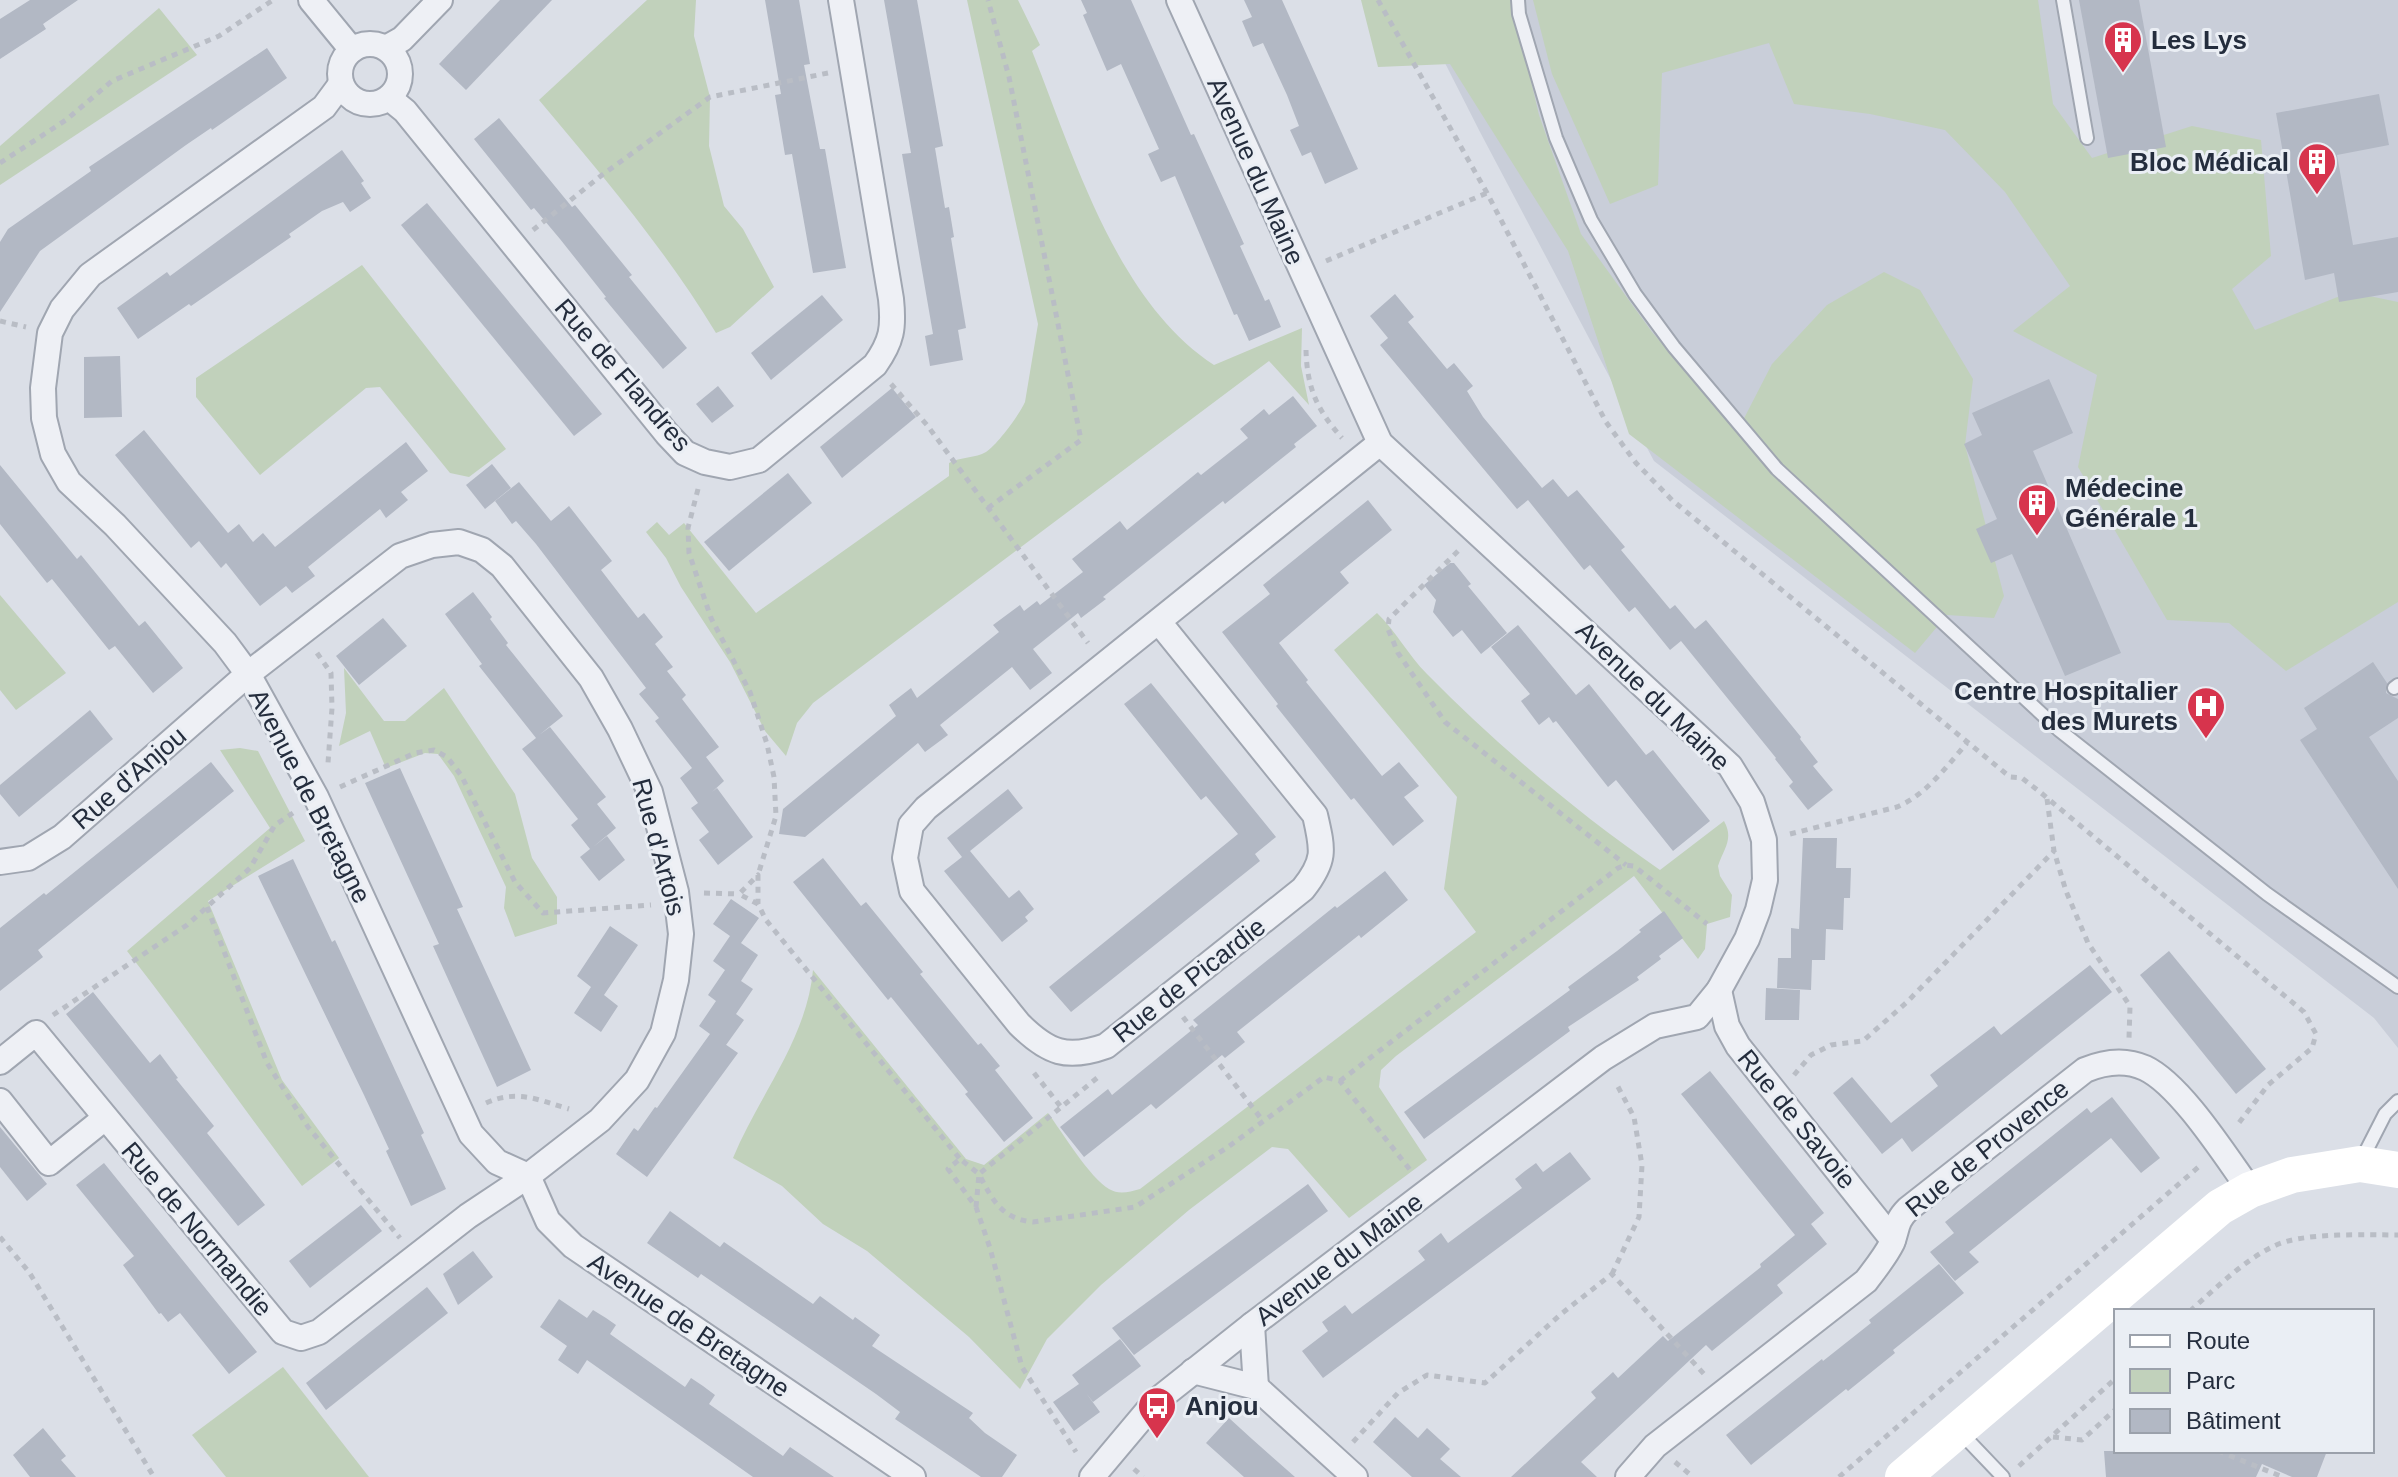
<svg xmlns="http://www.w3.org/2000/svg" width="2398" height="1477" viewBox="0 0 2398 1477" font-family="Arial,sans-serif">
  <rect width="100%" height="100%" fill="#dbdfe7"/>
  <polygon fill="#c9ced9" points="1413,0 2398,0 2398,1048 2374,1018 1654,461 1480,132"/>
  <g fill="#c1d1bb">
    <path d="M647,0H696L694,36L710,97L709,146L724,206L743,229L774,287L730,327L716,333C665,249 602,175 539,100Z"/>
    <path d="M967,0H1018L1040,45L1032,51C1074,156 1116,301 1214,365L1302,328L1301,366L1309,405L1269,361L813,703L797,723L786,756L765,731L730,662L681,587L666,558L646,532L657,522L669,535L684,523L756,613L949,476V463C960,457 976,458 986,452C998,444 1019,415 1025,402L1038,324Z"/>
    <polygon points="1361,0 1512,0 1539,115 1581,234 1652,332 1738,430 1772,364 1827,305 1884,272 1920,290 1973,379 1965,445 2004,596 1994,618 1947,615 1915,653 1629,434 1568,251 1450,64 1378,67"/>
    <polygon points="1533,0 2038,0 2053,104 2092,158 2192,126 2261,140 2271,256 2232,289 2255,330 2350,292 2398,302 2398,602 2286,671 2229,623 2167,620 2078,467 2097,375 2013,331 2070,286 2005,192 1945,130 1870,114 1794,104 1769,43 1662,73 1658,185 1610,204 1552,74"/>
    <polygon points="159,8 197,55 0,185 0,146"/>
    <polygon points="362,265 506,449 469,477 450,473 380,387 366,388 260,475 196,397 196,378"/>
    <polygon points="0,595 66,673 16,710 0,690"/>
    <path d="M1377,613C1396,631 1408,655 1427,674C1498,746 1576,812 1660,870L1724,821C1734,839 1724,848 1718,866L1720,876L1732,895L1730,917L1707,924L1705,949L1698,959L1634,876L1396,1056L1381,1070L1379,1087L1427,1160L1349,1218L1288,1149L1272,1147L1189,1210L1101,1285L1047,1339L1020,1389L969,1337L867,1251L823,1224L782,1186L733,1158C759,1095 807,1039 813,970L966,1159L984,1165L1048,1113C1062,1132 1090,1178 1109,1189C1119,1195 1129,1192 1140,1189L1476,932L1444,889L1457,797L1334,650Z"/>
    <polygon points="344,668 384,721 405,721 444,688 515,794 532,858 557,897 557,924 515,937 504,908 506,887 454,776 438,754 425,753 386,768 370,731 339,746 346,713"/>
    <path d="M240,748L258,751L305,841L208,901L282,1080L339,1158L302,1186C243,1108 187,1028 127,951L270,828L220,750Z"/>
    <polygon points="283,1367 369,1477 226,1477 192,1435"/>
  </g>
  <g fill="#b2b8c4">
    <polygon points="30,0 78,0 43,24 46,29 0,59 0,19"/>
    <polygon points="500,0 552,0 466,90 439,64"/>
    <polygon points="765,0 799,0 810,64 804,65 820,149 825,149 846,268 813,273 792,154 785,155 775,95 781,94"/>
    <polygon points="884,0 917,0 943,146 935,148 945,208 949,207 954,237 951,238 966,328 958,330 963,360 930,366 925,336 933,334 902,154 911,153"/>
    <polygon points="1081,0 1131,0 1191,135 1194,134 1244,244 1240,246 1265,301 1269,299 1281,327 1249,341 1237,314 1234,315 1175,176 1161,182 1148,154 1159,149 1121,64 1107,71 1083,15 1087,13"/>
    <polygon points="1244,0 1282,0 1358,169 1325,184 1311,152 1302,156 1290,130 1299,126 1287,95 1263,43 1253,47 1242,21 1252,17"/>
    <polygon points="2079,0 2139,0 2166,147 2108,158"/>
    <polygon points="267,48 287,78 212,130 211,128 186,145 40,251 0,312 0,242 8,229 91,171 89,167"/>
    <polygon points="2379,94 2389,145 2337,155 2353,245 2398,237 2398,292 2339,302 2334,273 2305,280 2276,113"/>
    <polygon points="499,118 572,207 575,205 632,275 629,277 687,348 663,369 604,298 606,297 560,239 534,208 531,210 474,139"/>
    <polygon points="342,150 364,181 361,183 371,198 350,212 343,202 322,211 289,234 291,237 191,306 189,304 138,339 117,308 167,272 170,276"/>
    <polygon points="427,203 602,414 574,436 401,225"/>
    <polygon points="1395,294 1414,317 1408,322 1447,369 1454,363 1473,386 1467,391 1483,417 1542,488 1553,479 1568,497 1577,490 1625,547 1621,550 1670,609 1675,605 1695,629 1706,620 1801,737 1800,739 1818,762 1813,766 1833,790 1808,810 1789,786 1793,782 1775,759 1776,758 1681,641 1670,650 1635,607 1629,612 1590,565 1584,570 1528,500 1517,509 1380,345 1388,338 1370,316"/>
    <polygon points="822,295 843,320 771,380 751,353"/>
    <polygon points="120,356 122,417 84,418 84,357"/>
    <polygon points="2049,379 2073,433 2033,451 2121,653 2065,676 2012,554 1991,563 1976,529 1997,519 1964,444 1982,435 1972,413"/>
    <polygon points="718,386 734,406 712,423 696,404"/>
    <polygon points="892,388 916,417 842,478 820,447"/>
    <polygon points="1293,396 1317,426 1294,444 1296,447 1225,504 1223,501 1103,597 1106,599 1081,618 1078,613 1033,649 1052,673 1030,690 1012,667 940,725 948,735 925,752 918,743 805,837 779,834 783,809 896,716 889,705 911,688 917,698 999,632 993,625 1020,605 1024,611 1037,601 1040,605 1083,572 1072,559 1120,521 1127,530 1198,472 1201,475 1248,438 1240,429 1264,409 1269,415"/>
    <polygon points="144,430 228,533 239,524 253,542 263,533 275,547 406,442 428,471 401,492 408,500 386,518 380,509 308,567 315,576 304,584 292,593 286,586 260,606 226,563 221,568 199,541 191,548 115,455"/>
    <polygon points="492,464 511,488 485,509 466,485"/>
    <polygon points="0,465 77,559 81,555 139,626 145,621 183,668 153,693 115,646 109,650 52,579 47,583 0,524"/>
    <polygon points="788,473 812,503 729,571 704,542"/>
    <polygon points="519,482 551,521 569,506 612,561 601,570 638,618 644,613 663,637 655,644 673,667 667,671 686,695 682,699 719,747 706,757 724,781 712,792 717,788 753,837 718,865 699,840 709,832 691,808 698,803 680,778 692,768 655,721 659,718 639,694 646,688 536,544 516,521 512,524 495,501"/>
    <polygon points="1368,500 1392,530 1340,572 1349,583 1279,643 1308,680 1306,682 1382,776 1399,762 1419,786 1404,797 1424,821 1393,846 1354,798 1351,800 1276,706 1278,704 1222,632 1270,594 1263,585"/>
    <polygon points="1450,563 1454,563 1471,584 1468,586 1507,633 1481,654 1462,630 1453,637 1433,612 1436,600 1424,585"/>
    <polygon points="473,592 492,617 490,619 508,643 506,645 563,716 539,735 550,727 606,797 597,804 616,828 593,847 607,836 625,860 599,881 580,857 590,849 571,825 578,819 522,749 536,738 479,666 482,664 445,614"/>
    <polygon points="383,618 407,646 359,685 336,656"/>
    <polygon points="1518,625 1576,695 1589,684 1646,755 1653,750 1710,821 1673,851 1616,780 1608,787 1556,721 1553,723 1549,717 1539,725 1521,701 1530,694 1491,647"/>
    <polygon points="2373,662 2387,683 2386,693 2398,699 2398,718 2369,737 2398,781 2398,889 2300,740 2317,729 2304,708"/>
    <polygon points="1151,683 1276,837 1255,854 1260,861 1071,1012 1049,987 1238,834 1206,796 1201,800 1124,704"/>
    <polygon points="90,710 113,739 19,817 0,794 0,785"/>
    <polygon points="211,762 234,791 38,950 43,957 0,991 0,928 44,893 46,895"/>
    <polygon points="400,768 463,907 457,909 531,1070 497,1087 433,946 439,944 365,783"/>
    <polygon points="1008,789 1023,808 970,851 1009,898 1019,890 1034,909 1025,917 1028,921 1002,942 944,871 962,857 947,838"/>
    <polygon points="1803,838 1837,838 1836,868 1851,868 1850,898 1844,898 1843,930 1826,929 1825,960 1812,960 1811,990 1777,988 1778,958 1791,958 1791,928 1799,929"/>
    <polygon points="823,858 861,906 866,902 923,972 920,974 978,1045 981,1043 1000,1066 995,1070 1033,1118 1004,1142 965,1094 968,1092 891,997 888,1000 793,882"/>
    <polygon points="293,859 332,942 335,940 348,968 424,1133 421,1135 446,1189 411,1206 386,1151 389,1149 364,1095 258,876"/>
    <polygon points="1385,871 1408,900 1361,938 1359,935 1237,1032 1245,1042 1225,1058 1222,1055 1156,1109 1151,1104 1084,1157 1060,1127 1108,1089 1112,1095 1198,1025 1193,1020 1335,906 1337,908"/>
    <polygon points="731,899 759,918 741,943 731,936 758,955 741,981 753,989 736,1014 744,1020 726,1045 722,1042 738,1053 647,1177 616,1154 634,1128 638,1131 655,1107 657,1108 710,1034 699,1026 716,1001 708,995 725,970 713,961 730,936 713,924"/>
    <polygon points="1664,911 1683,938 1659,956 1661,959 1637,977 1639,980 1568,1027 1570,1031 1424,1139 1404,1112 1570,990 1568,987 1617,951 1641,932 1639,930"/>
    <polygon points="610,926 638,945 604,995 618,1006 601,1032 574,1013 591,987 577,976"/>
    <polygon points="2169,951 2266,1069 2236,1094 2140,975"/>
    <polygon points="2090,965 2112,992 1912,1152 1902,1138 1882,1154 1833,1093 1852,1077 1891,1123 1938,1086 1930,1075 1994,1026 2001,1035"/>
    <polygon points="1766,988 1800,990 1799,1020 1765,1020"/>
    <polygon points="93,992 150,1063 160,1054 178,1078 176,1079 214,1126 207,1133 265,1205 238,1226 66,1014"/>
    <polygon points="1710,1071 1824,1213 1811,1224 1827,1244 1777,1285 1783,1293 1712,1351 1706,1345 1581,1462 1597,1477 1511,1477 1596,1398 1591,1392 1613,1372 1618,1378 1663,1336 1668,1341 1761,1267 1760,1264 1795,1235 1681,1094"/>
    <polygon points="2112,1097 2160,1158 2141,1173 2111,1138 1969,1252 1979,1262 1955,1281 1930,1252 1954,1233 1945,1222 2087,1108 2091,1113"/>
    <polygon points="0,1127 47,1184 27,1201 0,1167"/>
    <polygon points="1570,1152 1591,1179 1323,1378 1302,1351 1328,1331 1322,1322 1345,1305 1352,1314 1425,1260 1418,1251 1441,1233 1448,1243 1522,1188 1515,1179 1525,1171 1536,1163 1543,1172"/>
    <polygon points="104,1163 257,1352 229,1374 180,1313 168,1322 161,1313 159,1314 123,1265 134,1256 76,1185"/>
    <polygon points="1308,1184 1328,1211 1134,1355 1112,1328"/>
    <polygon points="361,1205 382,1231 310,1288 289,1261"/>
    <polygon points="670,1211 720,1247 724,1242 813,1304 820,1296 853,1320 855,1317 880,1335 872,1346 973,1413 969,1418 985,1433 1017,1455 1002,1477 981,1477 895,1419 900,1412 876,1394 701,1274 698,1278 647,1243"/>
    <polygon points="473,1251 493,1277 458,1305 443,1274"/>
    <polygon points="1939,1264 1964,1293 1893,1350 1895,1353 1848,1391 1846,1389 1751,1465 1726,1435 1822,1359 1823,1361 1871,1323 1869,1320"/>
    <polygon points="427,1287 448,1313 326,1410 306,1383"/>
    <polygon points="559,1299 587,1318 593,1310 606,1318 616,1325 610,1334 685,1387 691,1378 703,1386 715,1395 709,1404 783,1456 790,1447 834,1477 753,1477 587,1360 578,1374 558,1360 567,1346 540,1327"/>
    <polygon points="1120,1339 1141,1366 1093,1402 1086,1393 1100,1412 1074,1431 1053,1402 1079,1384 1072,1375"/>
    <polygon points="1395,1417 1418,1438 1427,1428 1450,1449 1440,1459 1461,1477 1412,1477 1373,1442"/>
    <polygon points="1229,1418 1252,1439 1295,1477 1244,1477 1206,1443"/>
    <polygon points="43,1428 66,1456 61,1460 76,1477 30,1477 13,1455"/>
    <polygon points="2104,1451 2327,1451 2317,1477 2292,1477 2262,1464 2256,1477 2106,1477"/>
  </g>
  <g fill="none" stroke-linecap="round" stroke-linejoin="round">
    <g stroke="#a0a6b1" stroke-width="16">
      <g id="lane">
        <polyline points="1518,0 1519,14 1556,138 1591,220 1635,294 1674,347 1777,469 2059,730 2267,894 2398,987"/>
        <polyline points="2063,0 2087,138"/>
        <polyline points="2394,688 2398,685"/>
        <polyline points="2361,1161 2385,1114 2398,1101"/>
        <polyline points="1961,1433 2003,1477"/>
      </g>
    </g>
    <g stroke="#a0a6b1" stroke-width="28">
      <g id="street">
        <polyline points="311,0 352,50"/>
        <circle cx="370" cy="74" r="30"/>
        <polyline points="386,48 402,39 440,0"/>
        <polyline points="341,84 324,107 90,275 62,309 50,333 43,388 44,418 53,454 69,482 115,525 225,643 248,674 316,797 471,1134 497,1162 528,1176 548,1221 573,1246 913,1477"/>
        <path d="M389,98L405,111L667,434L685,453L705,462L730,467L759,460L875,365C892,341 894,328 891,299L841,0"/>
        <path d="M1159,622L1315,815C1323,850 1326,860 1303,889L1106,1046C1067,1060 1048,1053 1019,1024L912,891L905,858L911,825L926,808L1380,443"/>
        <polyline points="0,862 28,858 62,837 248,674 400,556 432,545 459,542 482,550 502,566 591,678 620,729 650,792 676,892 681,934 676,980 663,1033 637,1080 600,1120 528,1176 468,1216 319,1332 301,1338 283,1332 36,1033 0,1062"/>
        <polyline points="1719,990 1727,1026 1738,1046 1893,1240"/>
        <polyline points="0,1101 49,1163 105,1118"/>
        <polyline points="1252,1325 1256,1387"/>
        <polyline points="1193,1371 1256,1387 1355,1477"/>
        <polyline points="1092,1477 1155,1402 1252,1325 1603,1058 1655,1026 1697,1017 1719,990 1747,939 1758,910 1765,880 1764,840 1752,802 1730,766 1380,443 1179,0"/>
        <path d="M1628,1477L1655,1446L1866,1281C1875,1269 1885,1257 1892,1243C1898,1228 1895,1222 1908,1209L2085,1070C2104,1062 2125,1059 2145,1068C2181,1085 2226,1157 2250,1190"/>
      </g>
    </g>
    <g stroke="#b9bdc5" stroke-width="5" stroke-dasharray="6 6" stroke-linecap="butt">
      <polyline points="1378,0 1487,193 1606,422 1636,463 1672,500 2010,777 2022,778 2040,792 2304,1012 2316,1034 2312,1048 2268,1085 2238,1124"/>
      <polyline points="0,163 66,120 112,81 219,36 273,0"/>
      <polyline points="533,230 602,175 710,97 828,73"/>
      <polyline points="1326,261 1487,193"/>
      <polyline points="0,321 26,327"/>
      <path d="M1306,350C1307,388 1317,410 1342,438"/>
      <polyline points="891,384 927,425 1088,643"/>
      <polyline points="698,489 688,528 689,553 711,618 750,692 767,744 774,777 776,816 758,875"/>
      <polyline points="988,508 1081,440 1009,77 988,0"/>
      <polyline points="1458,551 1389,619 1388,629 1398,653 1445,722 1626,865"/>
      <polyline points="317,653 331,673 332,708 328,763"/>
      <polyline points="340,787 415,753 434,750 447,757 461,775 515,882 543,913 651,905"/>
      <polyline points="2047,799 2054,851 2066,891 2088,943 2130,1006 2129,1038"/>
      <path d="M1790,834L1897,807C1927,794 1946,767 1967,743"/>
      <polyline points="704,893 739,894"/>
      <polyline points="758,904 739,894 758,875 758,904 766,920 960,1159"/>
      <polyline points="207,907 267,1063 308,1127 400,1238"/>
      <polyline points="53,1015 187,925 250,868 275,825 293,813"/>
      <polyline points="1183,1017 1263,1121"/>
      <polyline points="1034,1073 1061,1107"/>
      <polyline points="1794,1075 1811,1055 1831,1045 1863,1041 1907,1002 2054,851"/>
      <path d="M1097,1078L979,1174C992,1199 1001,1219 1033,1222L1135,1207L1228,1147L1324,1077L1340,1081L1411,1171"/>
      <polyline points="1340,1081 1618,868 1626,865 1634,866 1707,924"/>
      <path d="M486,1103C517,1089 539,1100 569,1109"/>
      <polyline points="976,1207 979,1174 960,1159 948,1169 976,1207 990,1248 1022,1367 1076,1452"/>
      <polyline points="0,1237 29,1272 154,1477"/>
      <polyline points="1612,1274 1639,1217 1642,1165 1634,1117 1616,1083"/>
      <path d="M2190,1311C2216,1288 2243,1261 2274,1246C2302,1232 2366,1235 2398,1235"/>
      <polyline points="2053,1437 2082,1440 2116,1409"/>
      <polyline points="1353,1442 1398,1393 1427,1375 1485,1383 1561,1314 1612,1274 1704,1374"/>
      <polyline points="2218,1451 2283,1477"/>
      <polyline points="1675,1462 1693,1477"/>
      <polyline points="2019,1466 2116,1378"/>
      <polyline points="1134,1469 1143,1477"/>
      <polyline points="1839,1477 2202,1164"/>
    </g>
    <use href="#lane" stroke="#eef0f5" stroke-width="12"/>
    <use href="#street" stroke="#eef0f5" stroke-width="24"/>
    <polyline stroke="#fff" stroke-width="36" points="1903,1477 2220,1207 2250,1190 2292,1175 2360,1164 2398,1170"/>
  </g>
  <defs>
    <g id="building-pin" transform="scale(2)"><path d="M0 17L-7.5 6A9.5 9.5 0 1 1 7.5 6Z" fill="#d7344d" stroke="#eaeef4"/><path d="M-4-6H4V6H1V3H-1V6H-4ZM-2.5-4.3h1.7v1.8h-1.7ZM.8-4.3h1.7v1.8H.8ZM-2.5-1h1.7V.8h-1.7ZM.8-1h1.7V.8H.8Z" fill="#fff"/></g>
    <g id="hospital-pin" transform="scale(2)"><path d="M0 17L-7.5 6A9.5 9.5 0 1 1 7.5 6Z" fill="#d7344d" stroke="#eaeef4"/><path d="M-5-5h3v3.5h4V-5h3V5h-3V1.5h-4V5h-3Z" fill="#fff"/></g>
    <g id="bus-pin" transform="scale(2)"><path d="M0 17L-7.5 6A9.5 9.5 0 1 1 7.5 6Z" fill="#d7344d" stroke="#eaeef4"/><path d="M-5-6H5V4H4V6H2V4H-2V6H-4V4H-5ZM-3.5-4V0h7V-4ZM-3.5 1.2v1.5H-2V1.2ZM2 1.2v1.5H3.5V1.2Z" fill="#fff"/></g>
  </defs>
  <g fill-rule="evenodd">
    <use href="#building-pin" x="2123" y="40"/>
    <use href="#building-pin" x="2317" y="162"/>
    <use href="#building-pin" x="2037" y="503"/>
    <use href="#hospital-pin" x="2206" y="706"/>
    <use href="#bus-pin" x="1157" y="1406"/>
  </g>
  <g text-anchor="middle" stroke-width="6" stroke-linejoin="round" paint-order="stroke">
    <g font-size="26" font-weight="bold" fill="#242d3d" stroke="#eaeef4" text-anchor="start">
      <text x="2151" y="49">Les Lys</text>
      <text x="2289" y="171" text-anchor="end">Bloc Médical</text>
      <text x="2065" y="497">Médecine<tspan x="2065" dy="30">Générale 1</tspan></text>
      <text x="2178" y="700" text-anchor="end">Centre Hospitalier<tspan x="2178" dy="30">des Murets</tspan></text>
      <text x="1185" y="1415">Anjou</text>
    </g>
    <g font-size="26" fill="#242d3d" stroke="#eaeef4">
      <text transform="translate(1256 171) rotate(66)" y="9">Avenue du Maine</text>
      <text transform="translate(623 375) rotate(49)" y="9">Rue de Flandres</text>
      <text transform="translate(1653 696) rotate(44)" y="9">Avenue du Maine</text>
      <text transform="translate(129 778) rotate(-41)" y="9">Rue d'Anjou</text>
      <text transform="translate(310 796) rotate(63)" y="9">Avenue de Bretagne</text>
      <text transform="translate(659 847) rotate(75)" y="9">Rue d'Artois</text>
      <text transform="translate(1189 980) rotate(-38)" y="9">Rue de Picardie</text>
      <text transform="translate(1797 1119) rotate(51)" y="9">Rue de Savoie</text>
      <text transform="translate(1987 1148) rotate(-39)" y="9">Rue de Provence</text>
      <text transform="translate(197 1229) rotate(50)" y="9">Rue de Normandie</text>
      <text transform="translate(1339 1259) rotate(-37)" y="9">Avenue du Maine</text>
      <text transform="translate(689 1325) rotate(34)" y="9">Avenue de Bretagne</text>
    </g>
  </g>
  <rect x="2114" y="1309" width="260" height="144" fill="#eaeef4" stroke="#9ba1ab" stroke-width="2"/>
  <rect x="2130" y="1335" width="40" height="12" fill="#ffffff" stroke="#9ba1ab" stroke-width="2"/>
  <text x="2186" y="1349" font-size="24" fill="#242d3d">Route</text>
  <rect x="2130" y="1369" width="40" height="24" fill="#c1d1bb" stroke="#9ba1ab" stroke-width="2"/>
  <text x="2186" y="1389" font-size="24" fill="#242d3d">Parc</text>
  <rect x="2130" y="1409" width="40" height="24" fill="#b2b8c4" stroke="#9ba1ab" stroke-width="2"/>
  <text x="2186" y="1429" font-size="24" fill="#242d3d">Bâtiment</text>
</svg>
